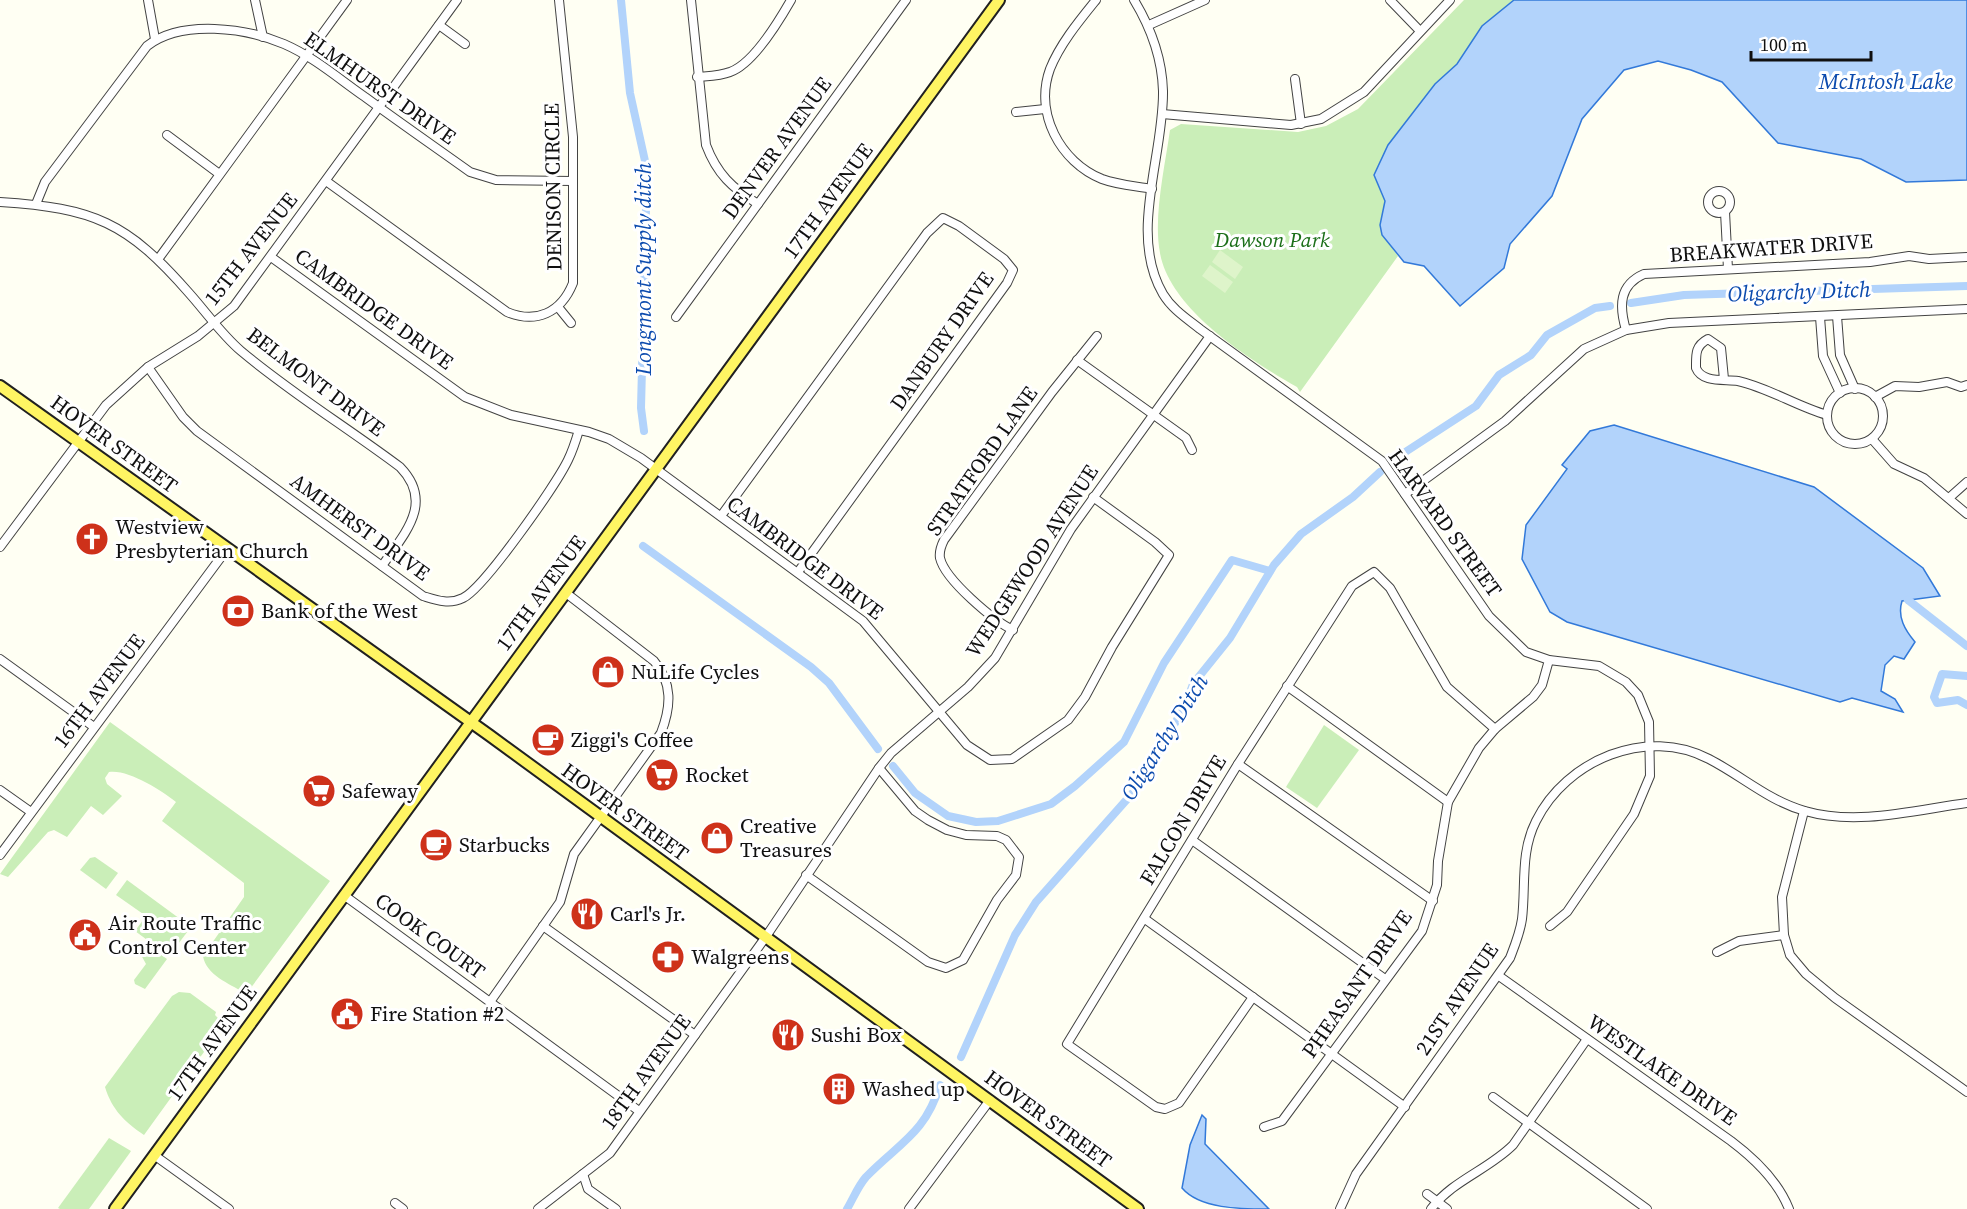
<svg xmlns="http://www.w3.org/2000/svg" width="1967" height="1209" viewBox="0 0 1967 1209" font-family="'Source Serif 4',serif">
  <rect width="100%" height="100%" fill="#fffff3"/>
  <g fill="#caeeb8">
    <path d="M1464,0H1514L1482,26L1457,64L1435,84L1388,146L1374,175C1378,183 1385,193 1385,202C1386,223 1384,239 1398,256L1300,392L1297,387C1250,360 1170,310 1160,253C1153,217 1165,166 1170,130L1181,124L1298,132L1326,126L1358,109Z"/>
    <path d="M110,722L330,881L250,989L243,992C230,984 206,975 203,956L244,897V883L162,821L176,802C161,790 128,769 109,772L105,778L107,784L122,796L103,815L91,806L67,837L54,830L48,832L8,877L0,874Z"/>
    <polygon points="1324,725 1359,750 1317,808 1286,787"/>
    <polygon points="95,857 118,873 106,889 80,870 90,858"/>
    <polygon points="127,880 191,927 169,956 135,931 146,916 116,895"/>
    <polygon points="145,944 167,959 145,989 135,984 134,980 146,964 140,953"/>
    <path d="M179,992L190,993L216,1012L215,1015L221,1021L222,1027L144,1135C125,1122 112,1110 105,1087L172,996Z"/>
    <polygon points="109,1138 131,1151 129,1154 89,1209 60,1209 58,1208"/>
  </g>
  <g fill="#def4ca">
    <polygon points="1220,250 1243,267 1235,279 1212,262"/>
    <polygon points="1210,265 1233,282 1225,293 1202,276"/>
  </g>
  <g fill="#b2d3fb" stroke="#3279d9" stroke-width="1.5">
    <polygon points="1514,0 1967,0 1967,180 1906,182 1861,159 1778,143 1722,82 1691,70 1658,61 1624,70 1582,119 1552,196 1510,244 1504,268 1460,306 1424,266 1404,262 1382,235 1380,225 1385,201 1374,175 1388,145 1435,84 1457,64 1482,26"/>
    <path d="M1614,425L1814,487L1923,568L1940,596L1902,601C1897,617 1905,630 1915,642L1904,659L1894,656L1885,665L1881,691L1895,699L1903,712L1852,698L1840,702L1567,622L1550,612L1522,559L1526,525L1567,469L1562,465L1590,431Z"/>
    <path d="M1202,1115L1206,1119L1205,1144L1269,1209C1240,1209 1200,1209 1182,1188L1190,1145Z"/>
  </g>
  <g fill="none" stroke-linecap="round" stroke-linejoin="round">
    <g stroke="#b2d3fb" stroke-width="8">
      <polyline points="621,0 630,93 647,170 641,408 644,431"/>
      <polyline points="1631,303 1684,295 1967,286"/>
      <polyline points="1393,460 1476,406 1499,375 1531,355 1547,335 1595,308 1610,306"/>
      <polyline points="643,546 811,667 829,683 878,749"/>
      <polyline points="1908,600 1967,646"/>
      <polyline points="1967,676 1942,674 1934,697 1937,703 1958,700 1967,705"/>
      <polyline points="893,766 915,793 948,816 976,822 998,821 1051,804 1075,786 1124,742 1164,663 1232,560 1270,571"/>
      <polyline points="961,1057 1015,935 1036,902 1137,788 1185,706 1193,684 1230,638 1274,565 1301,534 1353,497 1380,472"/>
      <path d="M847,1209C853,1199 858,1186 866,1177C899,1143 925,1134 940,1085"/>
    </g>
    <g stroke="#434343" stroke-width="10">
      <g id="minor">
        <polyline points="148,0 155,39"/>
        <polyline points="255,0 263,37"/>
        <path d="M691,0L706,145C717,174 732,188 758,204"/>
        <path d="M1096,0C1079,21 1060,44 1050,69C1034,113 1060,162 1102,179C1118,185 1136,186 1152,189"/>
        <path d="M1134,0C1151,28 1162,57 1163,91C1164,156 1128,234 1163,294C1172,309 1186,318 1200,329L1382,461L1489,616L1526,652L1549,660L1599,666L1626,682L1638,695L1649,722L1650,776L1634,814L1567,912L1550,926"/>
        <polyline points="1390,0 1420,31"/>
        <polyline points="439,25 465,44"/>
        <polyline points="1149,25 1205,0"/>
        <path d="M697,77C708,76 720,76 730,72C753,64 779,21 791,0"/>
        <polyline points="1295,79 1301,124"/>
        <polyline points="1016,112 1045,109"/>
        <polyline points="1162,114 1291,125 1321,119 1364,92 1450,0"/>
        <polyline points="167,135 218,173"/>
        <path d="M326,181L507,312C536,324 561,313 573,283V137L559,0"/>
        <circle cx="1719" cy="202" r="11"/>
        <path d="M0,202C94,208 127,222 189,293C206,312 222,335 241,351C291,393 348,428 400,467C435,503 404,534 382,566"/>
        <path d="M36,204L45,182L147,46C182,19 246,28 284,44C314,57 339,79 365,97C399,122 435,147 470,172L496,180L573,181"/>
        <polyline points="1725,212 1728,269"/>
        <polyline points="271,257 465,397 511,415 589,432 609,439 641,458 863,621 967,745 990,760 1012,759 1068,720 1085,697 1112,647 1169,555 1155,542 1093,497"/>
        <polyline points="159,258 347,0"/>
        <polyline points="558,307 571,323"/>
        <polyline points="1837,316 1840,355 1855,389"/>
        <polyline points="676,317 906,0"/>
        <polyline points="1820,317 1823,356 1840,393"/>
        <path d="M1626,330C1619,306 1619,285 1644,274L1870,262L1909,256L1929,259L1967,257"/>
        <polyline points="1077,360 1186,438 1192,450"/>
        <path d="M148,367L183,417L197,431L423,596C436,600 449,605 463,598C484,588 556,485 568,460C573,450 576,440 579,430"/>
        <path d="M1724,379L1721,348L1708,339C1695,346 1696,354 1696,368C1702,383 1724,379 1738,381C1769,388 1796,406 1827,415"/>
        <circle cx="1855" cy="416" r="28"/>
        <polyline points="1875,397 1895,386 1919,387 1947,382 1961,387 1967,385"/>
        <polyline points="1872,439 1894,464 1924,478 1967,514"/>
        <polyline points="1405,494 1505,421 1584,349 1626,330 1669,323 1967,309"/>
        <polyline points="1949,498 1967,482"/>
        <polyline points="721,516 927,233 943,218 959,226 1004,259 1013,270 1007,283 798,572"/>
        <polyline points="0,547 106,405 148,367 198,336 234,306 457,0"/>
        <path d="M1013,630C994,621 945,580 940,558C939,552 941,546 944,540L1052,392L1097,336"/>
        <polyline points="0,659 94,727"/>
        <polyline points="1287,686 1448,802"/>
        <polyline points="1238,764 1433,901"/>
        <polyline points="0,790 31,812"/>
        <polyline points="1804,811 1782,897 1784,935 1790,955 1806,974 1835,998 1967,1092"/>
        <polyline points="1192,840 1385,979"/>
        <polyline points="0,855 227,549"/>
        <polyline points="806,875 928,962 946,968 963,960 997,900 1016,875 1019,857 1006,840 997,836 966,835 947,830 928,820 915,811 879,768"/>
        <polyline points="345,896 639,1111"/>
        <polyline points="1145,919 1405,1107"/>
        <polyline points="543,926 695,1035"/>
        <polyline points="1717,952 1739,941 1784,935"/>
        <path d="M1499,976L1731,1141C1755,1159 1778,1181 1789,1209"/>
        <polyline points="1253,997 1179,1103 1165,1109 1156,1107 1067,1044 1238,764 1352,586 1374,572 1390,588 1447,687 1495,729"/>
        <path d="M490,1002L560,902L574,854L661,733C671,707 673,683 654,661L566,593"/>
        <polyline points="1493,1097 1647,1209"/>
        <polyline points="1264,1127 1282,1121 1422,931 1437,885 1438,861 1448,802 1479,748 1495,729 1533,697 1542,685 1549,660"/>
        <polyline points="154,1155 229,1209"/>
        <polyline points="583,1174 588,1189 616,1209"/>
        <polyline points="1427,1194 1447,1209"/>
        <polyline points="395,1203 403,1209"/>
        <polyline points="538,1209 610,1153 765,938 879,768 891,753 968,687 995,658 1071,529 1210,336"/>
        <polyline points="909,1209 990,1100"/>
        <path d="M1340,1209L1356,1174L1510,958C1515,945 1520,933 1522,919C1526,886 1520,852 1536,821C1566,760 1647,726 1709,759C1742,776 1769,801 1805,811C1857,826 1915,810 1967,803"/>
        <path d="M1431,1209C1453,1180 1488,1170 1513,1145L1587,1039"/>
      </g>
    </g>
    <g stroke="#212121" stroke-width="14">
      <g id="major">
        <polyline points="0,386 489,735 1138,1209"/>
        <polyline points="115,1209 999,0"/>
      </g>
    </g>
    <use href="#minor" stroke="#fff" stroke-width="8"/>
    <use href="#major" stroke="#fff563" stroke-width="10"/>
  </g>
  <defs>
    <g id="church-disc" transform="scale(1.725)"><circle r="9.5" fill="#ce311a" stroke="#fff"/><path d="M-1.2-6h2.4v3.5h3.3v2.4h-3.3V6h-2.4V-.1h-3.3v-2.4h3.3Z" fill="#fff"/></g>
    <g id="bank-disc" transform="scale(1.725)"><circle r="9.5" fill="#ce311a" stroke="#fff"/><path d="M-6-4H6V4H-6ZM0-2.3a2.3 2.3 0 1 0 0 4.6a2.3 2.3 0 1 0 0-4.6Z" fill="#fff"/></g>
    <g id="shop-disc" transform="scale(1.725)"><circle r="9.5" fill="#ce311a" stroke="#fff"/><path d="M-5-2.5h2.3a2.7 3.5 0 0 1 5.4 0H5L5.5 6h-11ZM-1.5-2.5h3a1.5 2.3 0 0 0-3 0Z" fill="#fff"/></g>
    <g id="cafe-disc" transform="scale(1.725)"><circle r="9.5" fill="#ce311a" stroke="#fff"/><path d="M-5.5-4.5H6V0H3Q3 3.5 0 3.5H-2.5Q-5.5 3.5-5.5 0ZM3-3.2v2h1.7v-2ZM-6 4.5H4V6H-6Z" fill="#fff"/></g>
    <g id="supermarket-disc" transform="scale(1.725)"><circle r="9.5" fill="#ce311a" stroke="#fff"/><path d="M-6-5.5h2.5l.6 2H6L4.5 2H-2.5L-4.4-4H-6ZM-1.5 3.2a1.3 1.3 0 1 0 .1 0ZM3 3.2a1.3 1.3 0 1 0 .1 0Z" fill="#fff"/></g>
    <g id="restaurant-disc" transform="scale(1.725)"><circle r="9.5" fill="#ce311a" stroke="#fff"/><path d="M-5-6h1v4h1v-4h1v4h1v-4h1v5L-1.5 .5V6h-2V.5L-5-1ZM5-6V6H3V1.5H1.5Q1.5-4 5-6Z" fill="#fff"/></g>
    <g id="civic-disc" transform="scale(1.725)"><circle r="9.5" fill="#ce311a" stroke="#fff"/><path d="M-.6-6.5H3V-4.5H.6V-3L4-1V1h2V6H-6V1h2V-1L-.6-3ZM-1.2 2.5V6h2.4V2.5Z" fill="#fff"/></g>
    <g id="pharmacy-disc" transform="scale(1.725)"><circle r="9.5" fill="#ce311a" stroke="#fff"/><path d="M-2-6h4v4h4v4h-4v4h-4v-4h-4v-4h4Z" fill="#fff"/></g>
    <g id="building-disc" transform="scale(1.725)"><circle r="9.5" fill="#ce311a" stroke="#fff"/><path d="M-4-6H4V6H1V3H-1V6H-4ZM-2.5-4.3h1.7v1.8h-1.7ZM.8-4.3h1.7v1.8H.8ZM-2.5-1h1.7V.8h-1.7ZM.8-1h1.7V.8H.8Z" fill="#fff"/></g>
  </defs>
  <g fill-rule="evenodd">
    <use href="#church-disc" x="92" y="539"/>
    <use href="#bank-disc" x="238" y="611"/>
    <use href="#shop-disc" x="608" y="672"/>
    <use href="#cafe-disc" x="548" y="740"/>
    <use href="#supermarket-disc" x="662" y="775"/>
    <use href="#supermarket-disc" x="319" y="791"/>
    <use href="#shop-disc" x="717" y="838"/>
    <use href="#cafe-disc" x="436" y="845"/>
    <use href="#restaurant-disc" x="587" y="914"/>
    <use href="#civic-disc" x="85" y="935"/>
    <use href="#pharmacy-disc" x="668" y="957"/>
    <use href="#civic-disc" x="347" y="1014"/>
    <use href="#restaurant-disc" x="788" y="1035"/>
    <use href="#building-disc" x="839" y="1089"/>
  </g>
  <g text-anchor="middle" stroke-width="6" stroke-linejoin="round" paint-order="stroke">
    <g font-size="21" fill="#101010" stroke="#fff">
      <text transform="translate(380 88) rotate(35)" y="7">ELMHURST DRIVE</text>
      <text transform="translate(777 148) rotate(-54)" y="7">DENVER AVENUE</text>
      <text transform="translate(553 187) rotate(-91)" y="7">DENISON CIRCLE</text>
      <text transform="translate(828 201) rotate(-54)" y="7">17TH AVENUE</text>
      <text transform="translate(1771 248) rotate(-4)" y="7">BREAKWATER DRIVE</text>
      <text transform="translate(251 249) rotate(-52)" y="7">15TH AVENUE</text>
      <text transform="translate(374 309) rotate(36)" y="7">CAMBRIDGE DRIVE</text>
      <text transform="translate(942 341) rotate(-55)" y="7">DANBURY DRIVE</text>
      <text transform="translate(316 382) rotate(37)" y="7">BELMONT DRIVE</text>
      <text transform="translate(114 444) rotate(36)" y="7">HOVER STREET</text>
      <text transform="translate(982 461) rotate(-55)" y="7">STRATFORD LANE</text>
      <text transform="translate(1445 523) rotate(54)" y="7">HARVARD STREET</text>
      <text transform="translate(360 527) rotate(36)" y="7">AMHERST DRIVE</text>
      <text transform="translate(805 558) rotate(37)" y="7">CAMBRIDGE DRIVE</text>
      <text transform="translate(1032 561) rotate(-57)" y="7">WEDGEWOOD AVENUE</text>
      <text transform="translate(541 593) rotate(-54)" y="7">17TH AVENUE</text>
      <text transform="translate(99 691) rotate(-53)" y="7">16TH AVENUE</text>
      <text transform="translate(625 812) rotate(36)" y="7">HOVER STREET</text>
      <text transform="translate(1183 820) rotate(-59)" y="7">FALCON DRIVE</text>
      <text transform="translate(430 936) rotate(36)" y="7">COOK COURT</text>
      <text transform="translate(1357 984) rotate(-55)" y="7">PHEASANT DRIVE</text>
      <text transform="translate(1457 999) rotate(-56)" y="7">21ST AVENUE</text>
      <text transform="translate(212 1043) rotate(-54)" y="7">17TH AVENUE</text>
      <text transform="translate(1662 1070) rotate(35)" y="7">WESTLAKE DRIVE</text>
      <text transform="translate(646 1072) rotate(-54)" y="7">18TH AVENUE</text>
      <text transform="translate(1048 1119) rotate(36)" y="7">HOVER STREET</text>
    </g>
    <g font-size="21" font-style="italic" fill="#1c6f19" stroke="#fff">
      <text x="1272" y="247">Dawson Park</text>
    </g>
    <g font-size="21" fill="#101010" stroke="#fff" text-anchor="start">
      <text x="115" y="534">Westview<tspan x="115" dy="24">Presbyterian Church</tspan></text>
      <text x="261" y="618">Bank of the West</text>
      <text x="631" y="679">NuLife Cycles</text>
      <text x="571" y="747">Ziggi's Coffee</text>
      <text x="685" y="782">Rocket</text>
      <text x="342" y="798">Safeway</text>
      <text x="740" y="833">Creative<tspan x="740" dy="24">Treasures</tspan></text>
      <text x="459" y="852">Starbucks</text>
      <text x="610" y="921">Carl's Jr.</text>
      <text x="108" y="930">Air Route Traffic<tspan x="108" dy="24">Control Center</tspan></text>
      <text x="691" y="964">Walgreens</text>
      <text x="370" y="1021">Fire Station #2</text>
      <text x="811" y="1042">Sushi Box</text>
      <text x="862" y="1096">Washed up</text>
    </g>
    <g font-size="22" font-style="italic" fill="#0c4bae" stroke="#fff">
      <text x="1886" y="89">McIntosh Lake</text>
      <text transform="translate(643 269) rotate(-90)" y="8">Longmont Supply ditch</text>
      <text transform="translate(1799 291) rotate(-2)" y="8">Oligarchy Ditch</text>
      <text transform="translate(1164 737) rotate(-58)" y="8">Oligarchy Ditch</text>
    </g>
  </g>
  <path d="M1751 51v9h120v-9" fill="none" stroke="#101010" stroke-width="3"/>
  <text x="1760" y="51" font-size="18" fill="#101010" stroke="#ffffff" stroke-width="4.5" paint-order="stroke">100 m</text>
</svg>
